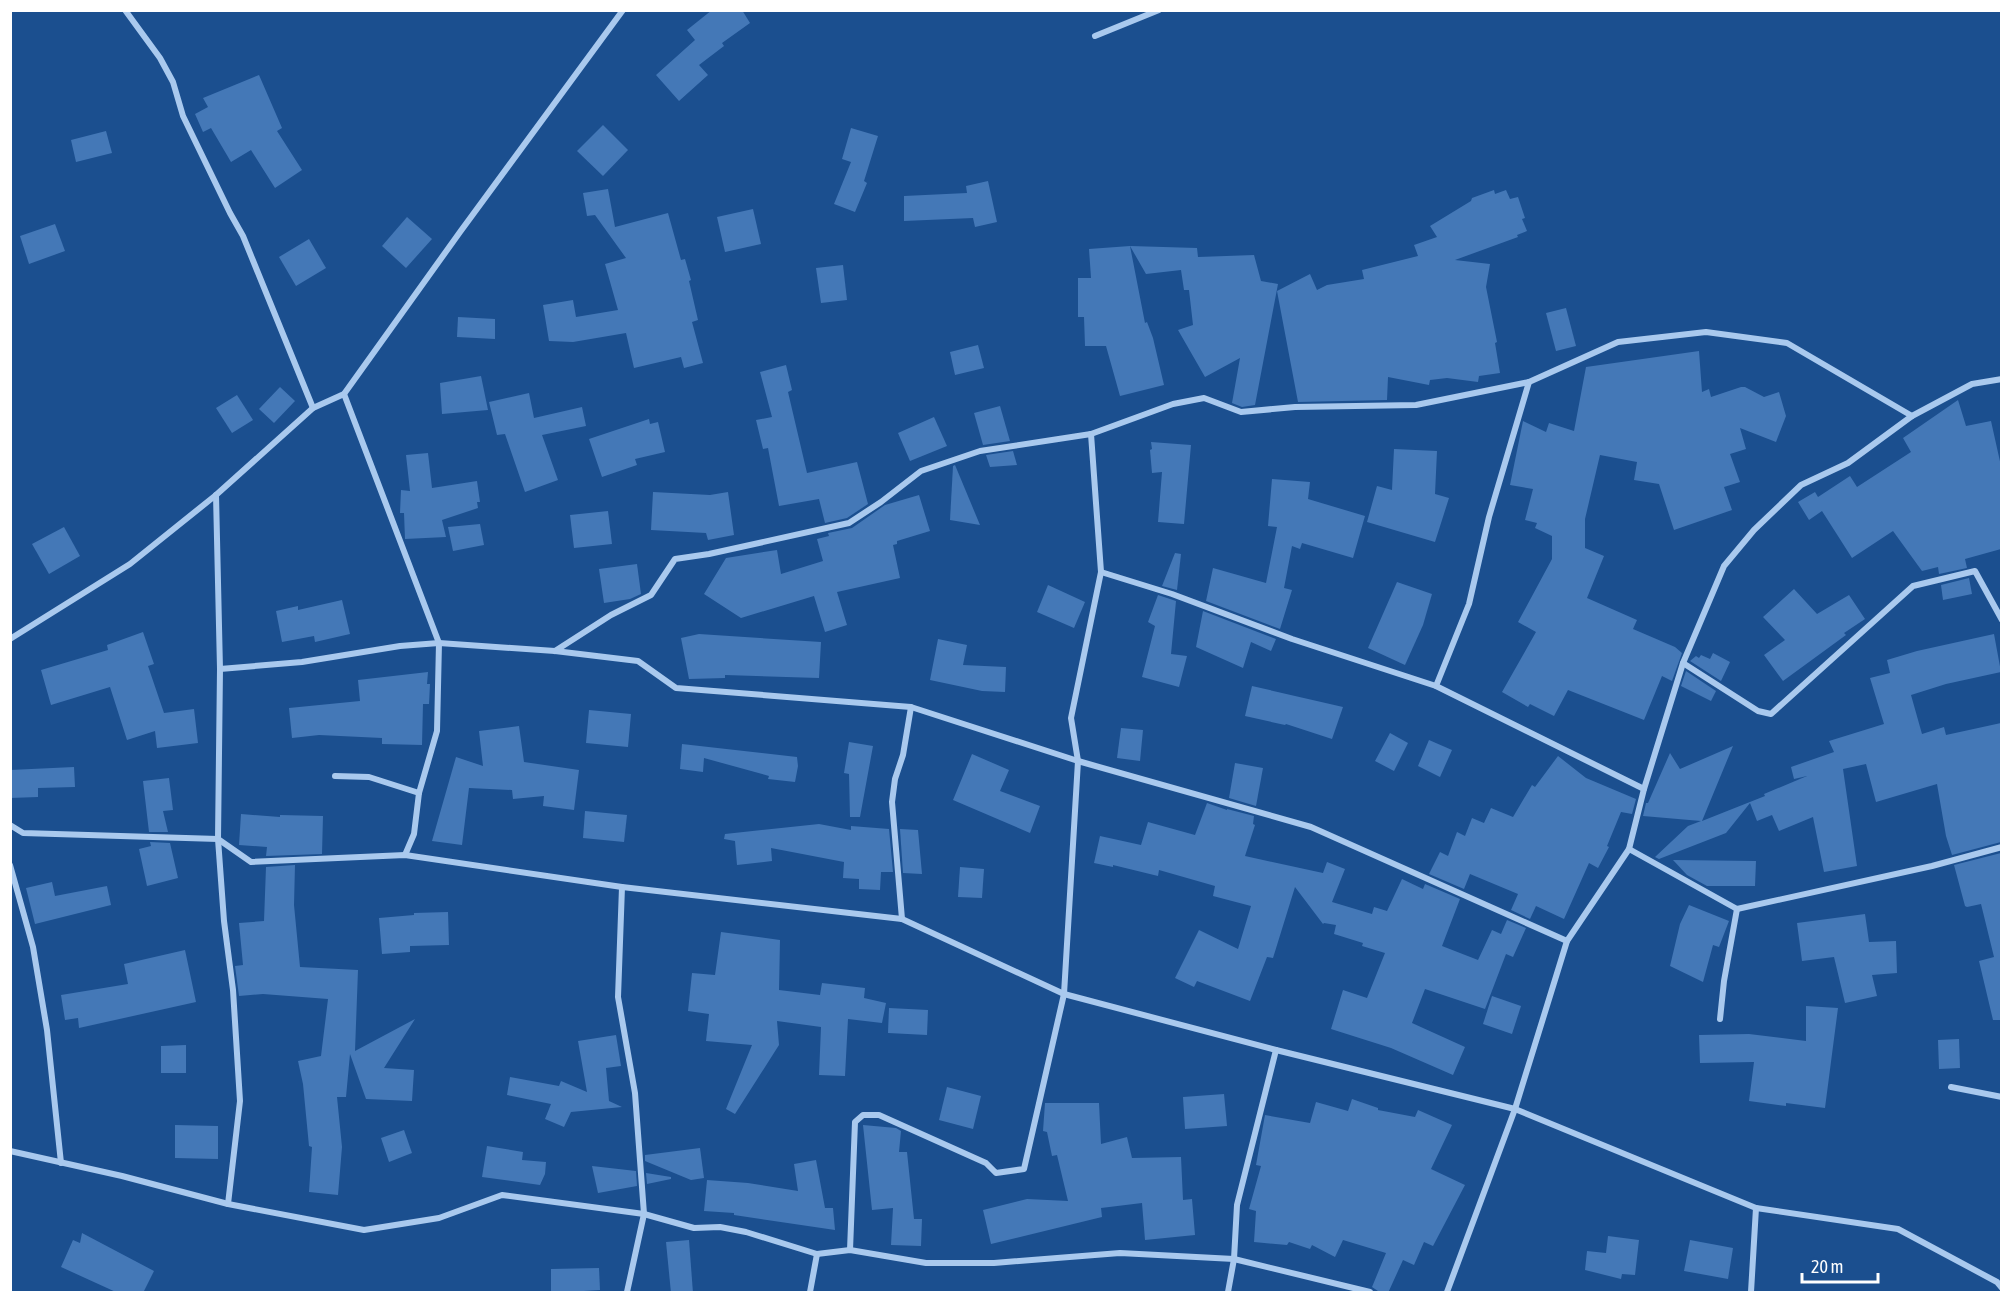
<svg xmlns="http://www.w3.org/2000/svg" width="2012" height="1303" viewBox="0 0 2012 1303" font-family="'Asap Condensed',sans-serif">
  <rect width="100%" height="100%" fill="#1b4f8f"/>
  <g fill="#4478b7">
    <polygon points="712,10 742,10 750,23 722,43 724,46 699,65 708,75 679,101 656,75 695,40 687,30"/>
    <polygon points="259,75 282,128 277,131 302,170 275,188 251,150 231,162 211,128 203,132 195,114 208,107 203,98"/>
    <polygon points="603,125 628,150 603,176 577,151"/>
    <polygon points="851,128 878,136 864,181 867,183 855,212 834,204 851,162 842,159"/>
    <polygon points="106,131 112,153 76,162 71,140"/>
    <polygon points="988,181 997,222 975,227 973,218 904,221 904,196 967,193 966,186"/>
    <polygon points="608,189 615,227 668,213 681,260 685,259 691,280 689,281 698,320 692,322 703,363 684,368 681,357 634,368 626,333 573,342 549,341 543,305 573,300 576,317 618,310 605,264 626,258 595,215 587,216 583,193"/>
    <polygon points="1494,190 1495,194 1506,190 1510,199 1518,197 1525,218 1522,219 1527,231 1517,235 1518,237 1455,260 1490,264 1486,287 1497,342 1495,343 1500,373 1479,376 1478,382 1447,378 1430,380 1429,385 1388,377 1387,400 1298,402 1277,291 1310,274 1317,290 1327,285 1364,279 1362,270 1418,256 1414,245 1437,237 1430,226 1471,201 1472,198"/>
    <polygon points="753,209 761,244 725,252 717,217"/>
    <polygon points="407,217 432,239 406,268 382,246"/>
    <polygon points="55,224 65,251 29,264 20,236"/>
    <polygon points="309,239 326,268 296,286 279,257"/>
    <polygon points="1130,246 1145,323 1147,322 1153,338 1164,385 1120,396 1106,346 1085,346 1084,317 1078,317 1078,278 1091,278 1089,249"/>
    <polygon points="1130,246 1197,248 1198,257 1254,255 1261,281 1278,284 1255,405 1242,407 1232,403 1240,358 1205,377 1178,330 1193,325 1189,290 1184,290 1181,270 1146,274"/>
    <polygon points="843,265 847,300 821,303 816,268"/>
    <polygon points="1566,308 1576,346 1556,351 1546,313"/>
    <polygon points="458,317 495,319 495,339 457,337"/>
    <polygon points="978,345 984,368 955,375 950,352"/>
    <polygon points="1699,351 1702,392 1709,389 1711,397 1741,387 1745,387 1764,397 1779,392 1786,416 1776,442 1740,428 1746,449 1730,454 1740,482 1724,487 1732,510 1674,530 1659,484 1634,480 1637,462 1600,455 1585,519 1585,548 1604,556 1587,598 1637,620 1633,629 1675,647 1682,653 1672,681 1662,676 1644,720 1568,690 1554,716 1530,704 1528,707 1502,692 1536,632 1518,622 1552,559 1552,536 1535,528 1537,523 1525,520 1533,489 1510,485 1523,421 1546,432 1549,423 1574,431 1586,367"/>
    <polygon points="786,365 792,390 788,392 807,473 857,462 868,504 847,518 825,523 819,499 779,506 768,448 763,449 756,420 772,417 760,372"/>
    <polygon points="481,376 488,410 442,414 440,383"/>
    <polygon points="280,387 295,401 274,423 259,409"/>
    <polygon points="529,393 534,418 582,407 586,426 542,435 558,480 525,492 505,434 497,435 489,402"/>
    <polygon points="237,395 253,420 232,433 216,408"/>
    <polygon points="1958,400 1966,426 1991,421 2001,466 2001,549 1965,559 1967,568 1939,574 1938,567 1922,571 1893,531 1852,558 1822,511 1809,520 1798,502 1815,492 1818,497 1850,476 1857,487 1911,452 1903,438"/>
    <polygon points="1000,406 1010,441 983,445 974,413"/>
    <polygon points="934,417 947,446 910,461 898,433"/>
    <polygon points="649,419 650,424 658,422 665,452 635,459 637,465 602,477 589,439"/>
    <polygon points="1151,442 1191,445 1184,524 1158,522 1162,472 1152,473 1150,450 1152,449"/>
    <polygon points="1394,449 1437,451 1435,494 1449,498 1435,542 1367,522 1377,486 1392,490"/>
    <polygon points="1013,451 1017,465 990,467 986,455"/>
    <polygon points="428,453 432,488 477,481 480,502 477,502 478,508 442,520 446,537 405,539 404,513 400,513 401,490 410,491 406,455"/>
    <polygon points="955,465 980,525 950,520 953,466"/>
    <polygon points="1272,479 1310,482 1308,499 1365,516 1353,558 1302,543 1300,549 1292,546 1284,588 1292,590 1280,629 1206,601 1213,568 1266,583 1277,527 1268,526"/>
    <polygon points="653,492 710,495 728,492 734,535 708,540 706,533 651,530"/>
    <polygon points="919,495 930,531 897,541 897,544 893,545 900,578 837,592 847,625 825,632 814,596 741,618 704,594 726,558 777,550 781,574 823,561 817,539 829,536 828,533 852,528 885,505"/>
    <polygon points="608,511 612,544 574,548 570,515"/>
    <polygon points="480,524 484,545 453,551 448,527"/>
    <polygon points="64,527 80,556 49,574 32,544"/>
    <polygon points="1175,553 1181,554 1177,590 1162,586"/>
    <polygon points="637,564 641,594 630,599 604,603 599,569"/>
    <polygon points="1969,578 1972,594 1943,600 1941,585"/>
    <polygon points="1397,582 1432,594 1423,625 1405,665 1368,648"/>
    <polygon points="1048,585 1085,602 1074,628 1037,612"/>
    <polygon points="1794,589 1817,614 1849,595 1865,619 1844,633 1846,635 1783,681 1764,655 1785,640 1763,617"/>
    <polygon points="1158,595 1176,601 1171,654 1187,656 1179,687 1142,677 1155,626 1148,622"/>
    <polygon points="342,600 350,634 315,642 314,636 282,642 276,611 298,606 298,610"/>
    <polygon points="1203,611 1276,639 1271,651 1251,642 1243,668 1196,647"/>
    <polygon points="143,632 154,664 148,666 164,713 194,709 198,743 157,748 155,731 127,740 110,687 51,705 41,670 108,650 107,645"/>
    <polygon points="699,634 821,642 819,678 725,675 725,678 689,679 681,638"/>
    <polygon points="1994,634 2001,672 1946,684 1911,695 1922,734 1944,727 1946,735 2001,723 2001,842 1952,855 1946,836 1937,784 1876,802 1866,764 1843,769 1857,866 1824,872 1813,817 1779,831 1772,815 1757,821 1750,803 1726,833 1659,859 1655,857 1688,826 1701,821 1643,816 1646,803 1648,803 1670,753 1680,769 1733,746 1702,821 1765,796 1764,794 1807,776 1794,779 1791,767 1834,752 1829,741 1884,724 1870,678 1890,673 1887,660 1917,651"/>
    <polygon points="938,639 967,645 963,665 1006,667 1005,692 982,691 930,680"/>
    <polygon points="1713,653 1730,662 1721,681 1690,661 1696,656 1699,658 1701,655 1710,659"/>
    <polygon points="1686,671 1716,691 1711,701 1681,686"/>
    <polygon points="428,672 427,684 430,684 429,704 423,704 422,745 382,744 382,738 319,735 292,738 289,708 360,701 358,680"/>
    <polygon points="1252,686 1343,707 1332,739 1286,724 1285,725 1245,716"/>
    <polygon points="589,710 631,714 628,747 586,743"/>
    <polygon points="519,726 524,762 579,770 574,810 543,806 544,796 513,799 512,790 469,788 462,845 432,841 456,757 483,766 479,731"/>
    <polygon points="1121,728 1143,730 1140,761 1117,758"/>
    <polygon points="1390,733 1408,743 1394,771 1375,761"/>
    <polygon points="1429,740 1452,750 1440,777 1418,766"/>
    <polygon points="849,742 873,746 860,817 850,817 849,774 844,773"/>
    <polygon points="682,744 797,757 798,766 795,782 768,779 769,776 704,758 703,772 680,769"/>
    <polygon points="972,754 1009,770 1000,791 1040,806 1030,833 953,800"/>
    <polygon points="1558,756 1586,778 1636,799 1632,814 1621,812 1607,846 1609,847 1598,868 1589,863 1564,919 1536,906 1530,919 1511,910 1518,894 1470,874 1464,889 1429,874 1440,852 1448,856 1457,832 1465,836 1472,818 1484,823 1491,808 1513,817 1532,785 1535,787"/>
    <polygon points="1235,763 1263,768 1256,806 1229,798"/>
    <polygon points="74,767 75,787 38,788 38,797 10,798 10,770"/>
    <polygon points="169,778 173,810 163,811 168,832 149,832 143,781"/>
    <polygon points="1207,803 1227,810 1227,809 1254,816 1253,824 1255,825 1245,856 1323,873 1327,862 1345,869 1332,902 1372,914 1374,907 1387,911 1402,879 1423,889 1425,884 1460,899 1442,946 1478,960 1492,930 1501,934 1507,920 1526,928 1513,957 1506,954 1485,1009 1425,989 1412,1023 1465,1047 1453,1075 1391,1048 1331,1029 1343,990 1367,998 1385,953 1362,946 1363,943 1334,934 1336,925 1324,923 1323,924 1295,887 1273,958 1267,957 1250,1001 1197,981 1194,987 1175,978 1199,930 1238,949 1251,906 1213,896 1215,886 1159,870 1158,876 1113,865 1113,867 1094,863 1100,836 1141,845 1148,822 1195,835"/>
    <polygon points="585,811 627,815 624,842 583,838"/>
    <polygon points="241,814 280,817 280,815 323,816 322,854 266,856 267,847 239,845"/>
    <polygon points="819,824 851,830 851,826 889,829 893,872 881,872 880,890 859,889 859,879 843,878 844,862 771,848 772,861 737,865 735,841 724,839 725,834"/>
    <polygon points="900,829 918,830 922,874 903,873"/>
    <polygon points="150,842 170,843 178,878 147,886 139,849 151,846"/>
    <polygon points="2001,853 2001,1020 1993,1020 1979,961 1994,957 1981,904 1967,907 1965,906 1954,865"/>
    <polygon points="1673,860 1756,861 1755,886 1707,886 1687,875"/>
    <polygon points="295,865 294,905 300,967 358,970 355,1051 415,1019 384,1068 414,1070 412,1101 366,1099 350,1054 346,1097 337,1097 342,1147 338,1195 309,1192 312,1147 309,1146 303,1084 298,1061 321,1056 328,999 263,994 239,996 235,966 243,965 239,923 264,921 266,867"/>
    <polygon points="960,867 984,869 982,898 958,897"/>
    <polygon points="52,882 55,896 107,886 111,905 35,924 26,888"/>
    <polygon points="1689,905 1729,921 1719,947 1713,945 1703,982 1670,966 1680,924"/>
    <polygon points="448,912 449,945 410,946 410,952 382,954 379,918 414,915 414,913"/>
    <polygon points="1865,914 1869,942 1896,941 1897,973 1872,975 1877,996 1845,1003 1834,957 1802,961 1797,923"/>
    <polygon points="721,932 780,940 779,990 820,995 822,983 865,988 864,998 886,1003 882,1023 848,1019 845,1076 819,1075 821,1027 777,1021 779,1045 735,1114 726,1109 752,1045 706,1041 709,1014 688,1011 692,973 715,975"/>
    <polygon points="185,950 196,1002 79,1028 78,1018 65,1020 61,995 128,984 124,964"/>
    <polygon points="1492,996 1521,1006 1512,1034 1483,1024"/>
    <polygon points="1806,1006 1838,1008 1825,1108 1786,1103 1786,1106 1749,1101 1754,1062 1700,1063 1699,1035 1749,1034 1806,1041"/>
    <polygon points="889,1008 928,1010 927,1035 888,1033"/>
    <polygon points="616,1035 621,1066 606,1068 609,1101 622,1107 571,1112 564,1127 545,1119 551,1104 507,1095 510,1077 559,1086 561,1081 587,1092 578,1041"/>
    <polygon points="1959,1039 1960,1068 1939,1069 1938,1040"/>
    <polygon points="186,1045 186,1073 161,1073 161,1046"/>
    <polygon points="947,1087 981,1096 973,1129 939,1120"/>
    <polygon points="1224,1094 1227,1126 1185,1129 1183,1097"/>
    <polygon points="1352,1099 1378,1108 1378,1110 1415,1117 1418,1110 1452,1125 1431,1169 1465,1185 1433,1246 1424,1242 1414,1265 1403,1260 1388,1293 1381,1293 1372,1287 1386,1253 1343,1240 1335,1257 1312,1245 1310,1249 1289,1242 1287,1245 1254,1242 1256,1211 1249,1209 1261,1166 1256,1165 1265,1115 1310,1123 1316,1102 1348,1111"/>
    <polygon points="1045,1103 1099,1103 1101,1144 1127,1137 1132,1158 1181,1157 1183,1200 1192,1199 1195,1235 1145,1240 1142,1203 1101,1208 1102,1217 991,1244 983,1210 1027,1199 1068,1201 1057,1155 1052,1156 1047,1132 1043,1131"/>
    <polygon points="175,1125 218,1126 218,1159 175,1158"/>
    <polygon points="863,1125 896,1128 901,1131 899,1152 907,1152 914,1219 922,1219 921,1246 891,1245 893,1208 872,1210"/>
    <polygon points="404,1130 412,1153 389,1162 381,1138"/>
    <polygon points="487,1146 523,1152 522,1160 546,1162 545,1174 540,1185 482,1177"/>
    <polygon points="700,1148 704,1178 691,1180 645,1161 645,1155"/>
    <polygon points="816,1160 825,1208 833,1208 835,1230 734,1215 734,1213 704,1211 707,1180 748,1183 798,1191 794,1164"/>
    <polygon points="592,1166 636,1171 637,1186 598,1193"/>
    <polygon points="646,1173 671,1177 671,1179 647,1184"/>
    <polygon points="82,1233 154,1271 143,1293 118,1293 61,1267 73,1240 80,1243"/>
    <polygon points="1608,1236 1639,1240 1635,1275 1622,1274 1621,1279 1585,1270 1587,1251 1606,1253"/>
    <polygon points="689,1240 693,1293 671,1293 666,1242"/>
    <polygon points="1690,1240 1733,1248 1728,1279 1684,1271"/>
    <polygon points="599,1268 600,1290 551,1293 551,1269"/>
  </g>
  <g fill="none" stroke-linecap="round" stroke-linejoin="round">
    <g stroke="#a9c9ee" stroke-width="6">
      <polyline points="125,10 160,58 173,82 183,116 230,213 243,236 313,408"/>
      <polyline points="1095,36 1159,10"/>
      <polyline points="344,394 439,643 437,731 419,793 414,834 405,855"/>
      <polyline points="216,495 220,669 218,839 224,921 233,990 240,1101 228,1204"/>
      <polyline points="1101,572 1172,594 1292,639 1436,686 1644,789"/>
      <polyline points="10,639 130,564 216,495 313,408 344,394 460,232 623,10"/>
      <polyline points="555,651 611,615 651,595 675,559 709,554 849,523 881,502 921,471 980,451 1091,434 1173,404 1204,398 1241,412 1295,407 1416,405 1529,382 1618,342 1706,332 1787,343 1912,416"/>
      <polyline points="1683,663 1758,711 1771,714 1913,586 1975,571 2002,620"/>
      <polyline points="220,669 302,662 400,646 439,643 555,651 638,661 676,688 911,707 1078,761 1311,827 1567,941"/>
      <polyline points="1436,686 1469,604 1489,517 1529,382"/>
      <polyline points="335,776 369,777 419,793"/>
      <polyline points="10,825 23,833 218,839 251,862 405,855 622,887 902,919 1064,994 1276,1050 1515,1109 1756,1208 1898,1229 1997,1282 2002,1288"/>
      <polyline points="1629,849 1737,909 1932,866 2002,847"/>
      <polyline points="10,865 33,947 47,1030 61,1163"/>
      <polyline points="622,887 618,997 635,1093 644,1214 627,1292"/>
      <polyline points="902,919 892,802 895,779 903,755 911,707"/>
      <polyline points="1720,1019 1724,981 1737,909"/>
      <polyline points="1951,1087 2002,1097"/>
      <polyline points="10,1151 122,1176 228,1204 364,1230 439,1218 502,1195 644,1214 694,1228 720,1227 746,1232 817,1254 850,1250 926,1263 994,1263 1120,1253 1234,1259 1370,1292"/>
      <polyline points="850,1250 855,1122 863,1115 879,1115 986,1163 996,1173 1024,1169 1064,994 1078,761 1071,718 1101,572 1091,434"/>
      <polyline points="810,1292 817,1254"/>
      <polyline points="1228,1292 1234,1259 1237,1205 1276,1050"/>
      <polyline points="1447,1292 1515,1109 1567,941 1629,849 1644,789 1683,663 1724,566 1754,530 1801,485 1848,463 1912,416 1972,384 2002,379"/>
      <polyline points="1751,1292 1756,1208"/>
    </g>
  </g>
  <rect width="2012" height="1303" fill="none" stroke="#ffffff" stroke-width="24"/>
  <path d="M1802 1273v9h76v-9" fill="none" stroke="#ffffff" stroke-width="3"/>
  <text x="1811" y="1273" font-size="18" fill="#ffffff" stroke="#1b4f8f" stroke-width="4.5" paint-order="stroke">20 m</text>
</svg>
